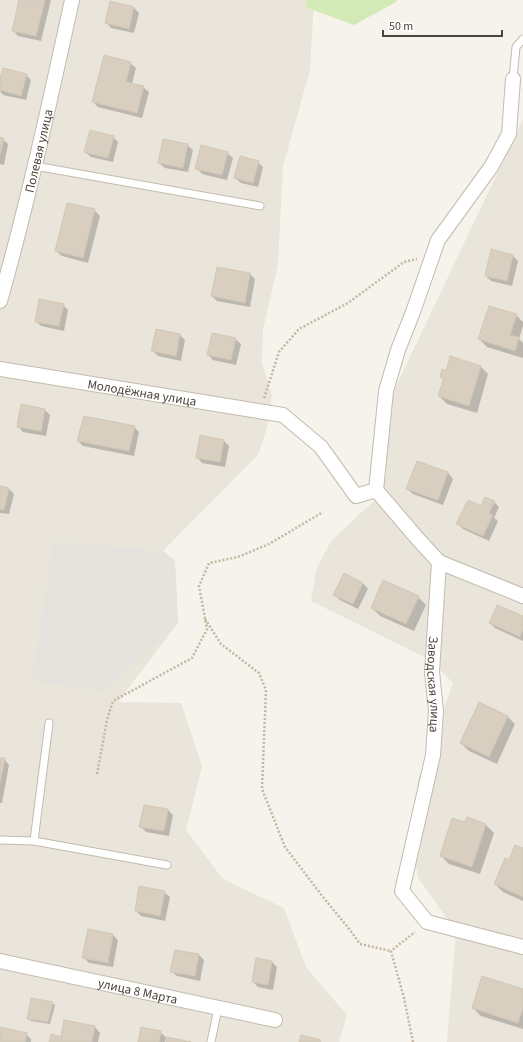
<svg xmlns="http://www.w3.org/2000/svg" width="523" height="1042" viewBox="0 0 523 1042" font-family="'Source Sans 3',sans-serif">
  <rect width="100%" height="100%" fill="#f6f3ec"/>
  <g fill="#eae5da">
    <polygon points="0,0 314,0 310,70 283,166 278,264 263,330 262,363 272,395 267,428 258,455 163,551 175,561 178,623 118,702 181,703 202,766 186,830 223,879 284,908 306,967 347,1015 339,1042 0,1042"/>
    <polygon points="523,119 523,1042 447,1042 456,931 418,878 413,847 418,780 453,683 430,660 311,601 316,570 331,541 379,496 391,397"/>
  </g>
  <polygon fill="#e6e2dd" points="53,541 163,551 175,561 178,623 104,692 32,681"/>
  <polygon fill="#d2eab5" points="307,0 397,0 396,2 354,25 305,7"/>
  <g fill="#0003">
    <polygon points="20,0 51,0 41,41 18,36 13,30"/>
    <polygon points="111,2 134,8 139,13 134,33 111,28 106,22"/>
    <polygon points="130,63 136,68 132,84 143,87 149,92 142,118 98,107 93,102"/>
    <polygon points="26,75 31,80 26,100 3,95 0,91 0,82"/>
    <polygon points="113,137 118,142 113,162 91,157 85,152"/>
    <polygon points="0,138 3,139 8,144 4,165 0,164"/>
    <polygon points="187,145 193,150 188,172 165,168 159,163"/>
    <polygon points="227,153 233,158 227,180 202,174 197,168"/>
    <polygon points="258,162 263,167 258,187 241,183 235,178"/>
    <polygon points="94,210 100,216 88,263 62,256 56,251"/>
    <polygon points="513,256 518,261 512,286 491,281 486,276"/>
    <polygon points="217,268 250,274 255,279 250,307 217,301 212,296"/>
    <polygon points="63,305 68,310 64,331 41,326 36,321"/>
    <polygon points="516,315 523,322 523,326 519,339 523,343 523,358 487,347 479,339"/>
    <polygon points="180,335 185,340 181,361 158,356 153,351"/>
    <polygon points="235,339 241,344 236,365 213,360 208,355"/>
    <polygon points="480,366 488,374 477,413 447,404 439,396 444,380 441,376 446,372"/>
    <polygon points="22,406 45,410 50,415 46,436 23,432 18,426"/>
    <polygon points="134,427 139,432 134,456 83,446 78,441"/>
    <polygon points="201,437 224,441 229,446 225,467 202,463 197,457"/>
    <polygon points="417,462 448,473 453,479 443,505 413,494 407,489"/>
    <polygon points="0,487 8,488 14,494 9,514 0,513"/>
    <polygon points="494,502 499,507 494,518 498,521 489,541 463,529 458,524 481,507"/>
    <polygon points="363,583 368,589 358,609 340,600 334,595"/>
    <polygon points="418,597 426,605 414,631 380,616 372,608"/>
    <polygon points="523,617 523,641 495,628 490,623"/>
    <polygon points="507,716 515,724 497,764 469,751 461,743"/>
    <polygon points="0,759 4,759 9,765 2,803 0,803"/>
    <polygon points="168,810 173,815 169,836 146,832 140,826"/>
    <polygon points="466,823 486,825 494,833 480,874 449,864 441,856"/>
    <polygon points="523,849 523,901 503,892 495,884 510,861"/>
    <polygon points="164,892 170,897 165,921 141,916 136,911"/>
    <polygon points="113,935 118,940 113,967 89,963 83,957"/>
    <polygon points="199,955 204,960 200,981 177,976 171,971"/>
    <polygon points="272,962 277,967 273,990 258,987 253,982"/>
    <polygon points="523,990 523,1029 481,1016 473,1008"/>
    <polygon points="52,1003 55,1005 50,1024 31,1021 28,1018"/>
    <polygon points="65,1021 95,1027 100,1033 98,1042 50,1042 62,1038"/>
    <polygon points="0,1029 26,1034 31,1039 31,1042 0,1042"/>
    <polygon points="160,1032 166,1037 165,1042 139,1042"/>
  </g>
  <g fill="#d8cfc1" stroke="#d3c7b4">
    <polygon points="19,0 45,0 36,36 12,31"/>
    <polygon points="110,1 134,7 129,29 105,23"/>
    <polygon points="104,55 131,62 126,82 144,86 137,113 92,102"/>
    <polygon points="3,68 27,74 21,96 0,90 0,78"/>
    <polygon points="90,130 114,136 108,158 84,152"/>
    <polygon points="0,137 4,138 0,155"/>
    <polygon points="163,139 188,144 183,168 158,163"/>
    <polygon points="201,145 228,152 222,175 195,169"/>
    <polygon points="240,156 259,161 253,183 234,178"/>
    <polygon points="67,203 95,209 83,258 55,251"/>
    <polygon points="491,249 513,255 507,281 485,276"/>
    <polygon points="217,267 250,273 245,303 211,296"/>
    <polygon points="39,299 64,304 59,326 35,322"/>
    <polygon points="489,306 517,314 510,335 519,337 515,351 478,339"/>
    <polygon points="156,329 180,334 176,356 151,351"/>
    <polygon points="212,333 236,338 231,360 207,355"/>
    <polygon points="450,356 481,366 469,406 438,396 444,378 440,377 442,369 446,371"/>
    <polygon points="21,404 45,409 41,431 17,427"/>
    <polygon points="84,416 135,426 129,451 77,441"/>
    <polygon points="200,435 224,440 220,462 196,458"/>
    <polygon points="417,461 448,472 438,500 406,489"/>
    <polygon points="0,486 9,488 4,510 0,509"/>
    <polygon points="485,497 495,501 489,513 493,515 483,536 456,524 468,500 481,506"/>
    <polygon points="344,573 363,583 353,604 333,595"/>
    <polygon points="383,580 419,596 406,624 371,608"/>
    <polygon points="497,605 523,616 523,629 520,637 489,623"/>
    <polygon points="479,702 508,716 489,757 460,743"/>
    <polygon points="0,758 5,758 0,783"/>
    <polygon points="144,805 168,809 164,831 139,827"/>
    <polygon points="467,817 486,824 472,867 440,856 452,818 465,822"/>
    <polygon points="515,845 523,848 523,897 494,884 505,858 509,860"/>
    <polygon points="139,886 165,891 160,916 135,911"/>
    <polygon points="88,929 113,934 108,963 82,958"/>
    <polygon points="175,950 199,954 195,976 170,972"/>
    <polygon points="256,958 272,961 268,985 252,982"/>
    <polygon points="482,976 523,989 523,1008 518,1023 472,1008"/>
    <polygon points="31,998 53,1002 48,1022 27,1019"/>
    <polygon points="64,1020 95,1026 92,1042 49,1042 51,1034 61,1037"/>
    <polygon points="0,1027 27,1033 25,1042 0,1042"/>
    <polygon points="141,1027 161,1031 159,1042 138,1042"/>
    <polygon points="301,1035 321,1040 320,1042 299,1042"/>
    <polygon points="167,1037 191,1042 166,1042"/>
  </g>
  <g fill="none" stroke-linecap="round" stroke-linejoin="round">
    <g stroke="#c2bbae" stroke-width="9">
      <g id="lane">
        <polyline points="513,79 516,47 523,39"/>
        <polyline points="35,166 260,206"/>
        <polyline points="0,840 34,841 167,865"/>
        <polyline points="34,841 49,723"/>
        <polyline points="211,1042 218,1008"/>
      </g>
    </g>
    <g stroke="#c2bbae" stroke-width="16">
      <g id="street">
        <path id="s1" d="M0,301C28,202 50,101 72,0"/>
        <path id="s2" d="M0,369L283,415L321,447L356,496L376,490L417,538L439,562L432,672L436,711L433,755L402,891L427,922L523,947"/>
        <polyline points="376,490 386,391 398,350 413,312 438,240 491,167 509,134 513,79"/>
        <polyline points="439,562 523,596"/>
        <path id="s3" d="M0,961L275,1020"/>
      </g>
    </g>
    <g stroke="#c4b79f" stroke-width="2.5" stroke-dasharray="2 2" stroke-linecap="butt">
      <polyline points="264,398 279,352 299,329 348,303 404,262 417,259"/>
      <polyline points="205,619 221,644 259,673 266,690 262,789 285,847 323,897 350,930 360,944 391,951"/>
      <polyline points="97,774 107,720 113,701 192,658 207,629 199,586 209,563 238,557 269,544 323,512"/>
      <polyline points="413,1042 404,998 391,951 415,932"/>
    </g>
    <use href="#lane" stroke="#fff" stroke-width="7"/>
    <use href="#street" stroke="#fff" stroke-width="14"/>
  </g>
  <g text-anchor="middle" stroke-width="3" stroke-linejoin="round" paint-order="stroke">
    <g font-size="13" fill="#4b4439" stroke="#fff">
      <text dy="5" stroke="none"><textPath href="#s1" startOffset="155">Полевая улица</textPath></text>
      <text dy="5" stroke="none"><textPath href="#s2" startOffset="144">Молодёжная улица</textPath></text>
      <text dy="5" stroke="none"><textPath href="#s2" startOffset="636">Заводская улица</textPath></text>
      <text dy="5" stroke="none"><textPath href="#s3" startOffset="141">улица 8 Марта</textPath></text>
    </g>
  </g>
  <path d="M383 30v6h119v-6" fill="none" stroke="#4b4439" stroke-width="2"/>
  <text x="389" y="30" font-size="12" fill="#4b4439" stroke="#ffffff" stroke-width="3" paint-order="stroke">50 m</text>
</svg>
